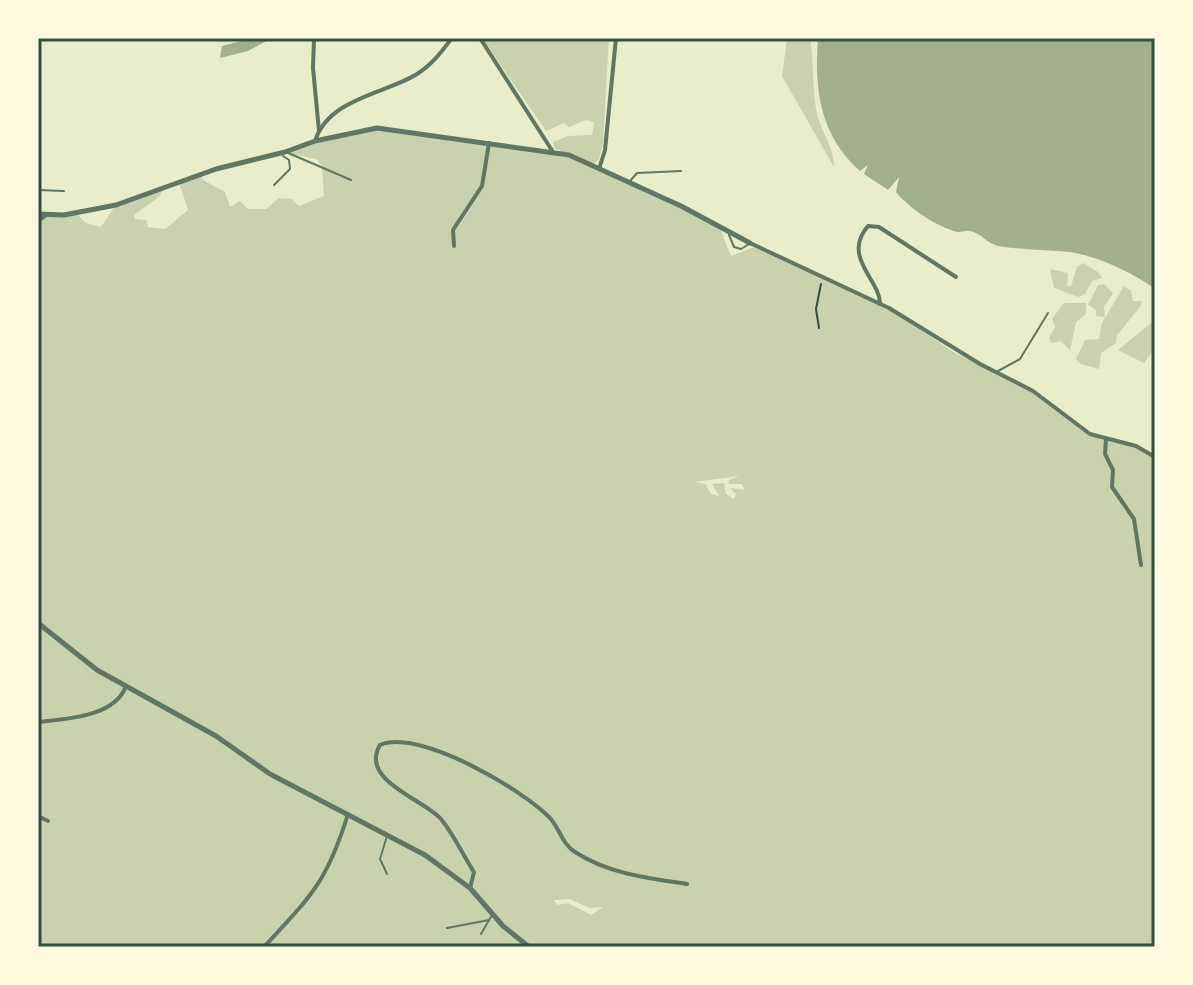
<svg xmlns="http://www.w3.org/2000/svg" width="1193" height="985" viewBox="0 0 1193 985" font-family="Barlow,sans-serif">
  <rect width="100%" height="100%" fill="#e9edc9"/>
  <g fill="#cad2ad" fill-rule="evenodd">
    <path d="M482,38H609L603,142L599,159L592,165L719,226L731,256L757,246L889,308L953,352L1033,391L1083,430L1128,444L1155,457V947H38V221L45,216L77,214L86,223L101,227L116,205L163,188L160,196L134,215L135,219L146,220L148,227L165,229L188,210L179,182L201,174L203,180L225,192L230,207L240,201L248,209H266L279,198L292,199L299,206L324,196L322,166L316,159L285,152L368,128L568,154L554,148L553,142L568,136L592,135L594,122L586,120L569,127L564,123L546,131ZM739,476L729,480L728,484H742L745,490L730,488L736,494L734,499L726,494L724,483L712,484L719,496L711,494L705,484L695,482ZM569,899L590,908L603,907L591,915L568,903L557,905L554,900Z"/>
    <path d="M787,38H810C814,63 812,88 817,114C822,133 834,147 834,167L782,76Z"/>
    <polygon points="1083,263 1098,272 1102,278 1092,281 1085,294 1078,297 1054,288 1050,269 1068,273 1067,286 1071,286 1077,267"/>
    <polygon points="1104,284 1113,293 1104,307 1105,317 1096,316 1096,310 1088,305 1098,285"/>
    <polygon points="1124,286 1131,291 1133,301 1142,301 1140,307 1117,335 1116,343 1101,353 1099,369 1081,364 1076,359 1085,340 1099,339 1102,323"/>
    <polygon points="1064,303 1086,303 1086,314 1076,322 1070,350 1061,341 1052,343 1049,338 1055,327 1052,319"/>
    <polygon points="1155,320 1155,348 1144,363 1118,350"/>
  </g>
  <g fill="#a3b18a">
    <polygon points="253,38 272,38 248,51 220,58 222,46"/>
    <path d="M818,38H1155V289C1134,273 1097,256 1070,252C1047,250 1021,250 998,246C988,244 980,233 971,231C967,230 962,232 958,232C937,227 910,209 896,192L899,177L888,190L864,174L868,165L860,171C820,135 814,90 818,38Z"/>
  </g>
  <g fill="none" stroke-linecap="round" stroke-linejoin="round">
    <polyline stroke="#344e41" stroke-width="2" points="819,328 816,309 821,284"/>
    <g stroke="#617663" stroke-width="2">
      <polyline points="286,152 351,180"/>
      <polyline points="630,181 637,173 681,171"/>
      <polyline points="274,185 290,169 289,160 283,156"/>
      <polyline points="38,190 64,191"/>
      <polyline points="729,235 734,247 741,249 749,244"/>
      <polyline points="998,371 1020,359 1048,313"/>
      <polyline points="387,874 380,859 387,836"/>
      <polyline points="447,928 489,920"/>
      <polyline points="481,934 492,915"/>
    </g>
    <g stroke="#617663" stroke-width="4">
      <polyline points="314,38 313,68 319,131"/>
      <polyline points="480,38 553,152"/>
      <path d="M315,141C329,98 385,94 417,74C432,65 442,51 452,38"/>
      <polyline points="599,169 605,150 616,38"/>
      <polyline points="38,221 45,216"/>
      <polyline points="750,243 889,308 980,364 1033,391 1090,434 1136,446 1155,457"/>
      <polyline points="454,246 453,230 482,186 489,143"/>
      <path d="M880,304C881,281 841,257 868,226L879,227L956,277"/>
      <polyline points="1106,439 1105,454 1113,470 1112,487 1134,519 1141,565"/>
      <path d="M38,722C66,719 115,717 126,686"/>
      <polyline points="38,816 48,821"/>
      <path d="M470,888L474,872C463,855 454,835 441,819C423,799 359,780 380,745C419,728 523,790 550,818C560,829 562,844 575,852C609,874 648,878 687,884"/>
      <path d="M264,947C311,896 327,882 348,814"/>
    </g>
    <g stroke="#617663" stroke-width="5">
      <polyline points="38,214 64,215 116,205 216,169 285,152 315,141 377,128 569,155 681,206 750,243"/>
      <polyline points="38,623 97,670 216,736 270,774 425,855 470,888 503,926 529,947"/>
    </g>
  </g>
  <rect width="1193" height="985" fill="none" stroke="#fefae0" stroke-width="80"/>
  <rect x="40" y="40" width="1113" height="905" fill="none" stroke="#344e41" stroke-width="3"/>
</svg>
